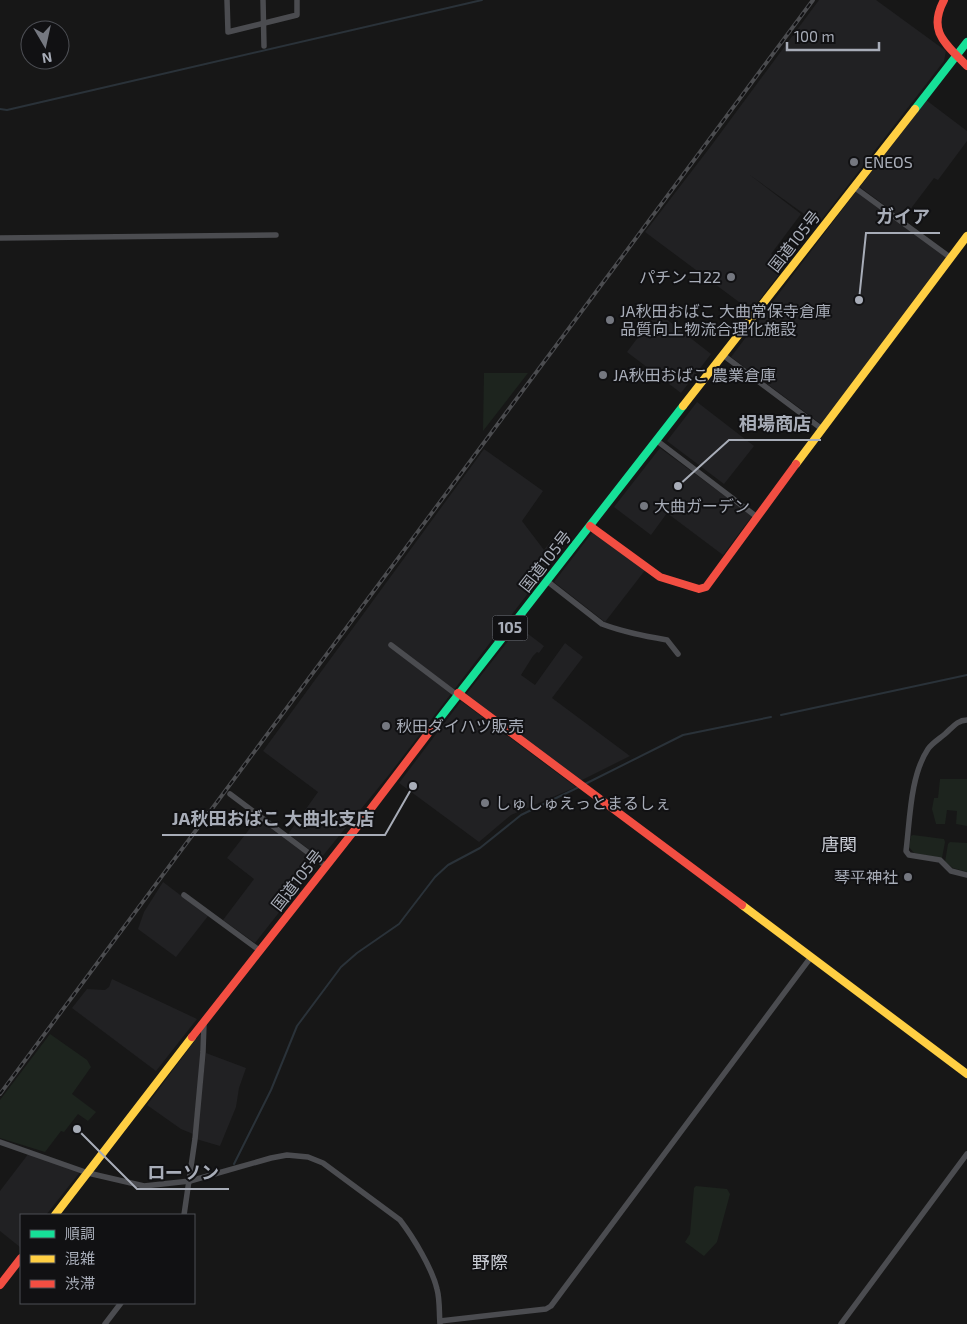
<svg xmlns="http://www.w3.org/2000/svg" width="967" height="1324" viewBox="0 0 967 1324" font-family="'Exo 2','Noto Sans JP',sans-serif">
  <rect width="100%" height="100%" fill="#171717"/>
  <g fill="#212123">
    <polygon points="819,0 876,0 946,51 944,61 818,224 750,175 801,214 771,254 786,265 751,311 645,232 711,146"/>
    <polygon points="926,100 967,131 967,141 938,180 934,178 903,219 860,187"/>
    <polygon points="857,190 946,257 821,424 731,357"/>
    <polygon points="657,312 711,354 681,393 627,352"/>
    <polygon points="697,402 754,446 724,484 667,441"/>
    <polygon points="660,448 752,516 723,555 667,513 651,535 614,507"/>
    <polygon points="484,449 543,491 522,521 544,550 554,537 565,545 388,776 321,858 288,834 318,792 263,751"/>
    <polygon points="595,529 646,569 605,622 554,582"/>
    <polygon points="519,627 544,646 539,653 537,652 533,656 521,675 535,685 565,643 583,657 552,698 630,756 580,781 464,697"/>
    <polygon points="461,701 576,787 511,815 479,842 399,783"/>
    <polygon points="258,818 318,863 255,943 223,920 254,879 227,858"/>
    <polygon points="163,882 208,916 176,957 138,929 144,912"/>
    <polygon points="112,979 197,1019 156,1071 72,1008 87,989 105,990 109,987"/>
    <polygon points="199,1035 202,1035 201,1054 193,1134 181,1129 147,1105"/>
    <polygon points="206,1053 246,1068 239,1088 236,1107 220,1146 196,1139"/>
    <polygon points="29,1153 80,1172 46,1215 21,1215 20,1247 0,1231 0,1191"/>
  </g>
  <g fill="#1d241e">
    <polygon points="484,373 528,373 483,431"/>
    <polygon points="940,779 967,779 967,826 956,824 957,811 947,810 945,824 936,824 932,809 934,798 938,798"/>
    <polygon points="913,835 944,839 945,842 942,858 914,853 909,847 911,836"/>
    <polygon points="950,842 967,843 967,872 953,868 945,862 948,844"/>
    <polygon points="50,1034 87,1060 91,1067 72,1094 96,1112 88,1121 78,1114 64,1132 61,1131 45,1152 0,1138 0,1100"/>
    <polygon points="696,1186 727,1189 730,1194 717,1242 704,1256 685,1242 690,1234 694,1188"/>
  </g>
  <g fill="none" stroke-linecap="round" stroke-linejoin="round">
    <g stroke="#2a3239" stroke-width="2">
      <polyline points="0,109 7,110 482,0"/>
      <polyline points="781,715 967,675"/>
      <polyline points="585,784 683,735 771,717"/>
      <polyline points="234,1164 271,1090 297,1026 341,967 357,953 399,924 435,877 448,865 480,848 521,815 579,787"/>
    </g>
    <g stroke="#4b4c50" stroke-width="5.5">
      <polyline points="227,0 228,32 297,15 297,0"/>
      <polyline points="263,0 264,46"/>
      <polyline points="854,187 951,258"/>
      <polyline points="0,238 276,235"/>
      <polyline points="723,355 822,429"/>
      <polyline points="656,440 757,517"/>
      <path d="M547,581L602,624C623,632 645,636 667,640L678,654"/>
      <polyline points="391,645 457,695"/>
      <path d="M967,720C957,720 952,728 945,734C939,739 932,743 928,749C910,776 910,820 906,851L909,855L940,860L951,871L967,875"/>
      <polyline points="230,794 326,866"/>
      <polyline points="184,895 259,950"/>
      <path d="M0,1142L88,1173L144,1186L190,1181L271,1158L287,1155L308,1157L323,1163L400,1220C413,1237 432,1268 437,1289C440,1300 439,1313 440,1324"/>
      <polyline points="184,1215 195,1139 203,1052 204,1023"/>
      <polyline points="440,1321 546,1309 551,1306 811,957"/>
      <polyline points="105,1324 121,1303"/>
      <polyline points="841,1324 967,1154"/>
    </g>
    <g stroke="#16e098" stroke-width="8">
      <polyline points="915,109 967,42"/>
      <polyline points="433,727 683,406"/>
    </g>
    <g stroke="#ffcf43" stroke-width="8">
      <polyline points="683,406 915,109"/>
      <polyline points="796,464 967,236"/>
      <polyline points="742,905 967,1074"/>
      <polyline points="55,1215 192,1037"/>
    </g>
    <g stroke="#f24e42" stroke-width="8">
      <path d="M944,0C927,32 946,44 967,66"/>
      <polyline points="590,526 660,577 699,589 706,587 796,464"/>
      <polyline points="458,693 742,905"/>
      <polyline points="192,1037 357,827 433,727"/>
      <polyline points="0,1285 21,1258"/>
    </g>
    <g stroke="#4b4c4f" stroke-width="4">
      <polyline id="rail" points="0,1094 813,0"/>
    </g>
    <use href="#rail" stroke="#111113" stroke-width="2" stroke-dasharray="5.5" stroke-linecap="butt"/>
  </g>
  <g fill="#757880" stroke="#111113" stroke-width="2">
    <circle cx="854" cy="162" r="5"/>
    <circle cx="731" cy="277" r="5"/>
    <circle cx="610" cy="320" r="5"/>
    <circle cx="603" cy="375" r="5"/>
    <circle cx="644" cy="506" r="5"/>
    <circle cx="386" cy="726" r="5"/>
    <circle cx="485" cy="803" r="5"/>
    <circle cx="908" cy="877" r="5"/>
  </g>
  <g text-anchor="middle" stroke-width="4" stroke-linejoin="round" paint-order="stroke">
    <rect fill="#111113" stroke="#7b7e86" stroke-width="1" x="492.5" y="615.5" width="35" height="25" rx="4"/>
    <g font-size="15" font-weight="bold" fill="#a8adb8">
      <text x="510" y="633">105</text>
    </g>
    <g font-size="16" fill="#a8adb8" stroke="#111113" text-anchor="start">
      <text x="864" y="168">ENEOS</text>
      <text x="721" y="283" text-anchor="end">パチンコ22</text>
      <text x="620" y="317">JA秋田おばこ 大曲常保寺倉庫<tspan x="620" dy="18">品質向上物流合理化施設</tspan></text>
      <text x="613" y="381">JA秋田おばこ 農業倉庫</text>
      <text x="654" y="512">大曲ガーデン</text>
      <text x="396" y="732">秋田ダイハツ販売</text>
      <text x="495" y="809">しゅしゅえっとまるしぇ</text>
      <text x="898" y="883" text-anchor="end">琴平神社</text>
    </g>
    <g font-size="16" fill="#a8adb8" stroke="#111113">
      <text transform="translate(794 241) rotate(-52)" y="6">国道105号</text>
      <text transform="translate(545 561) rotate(-52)" y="6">国道105号</text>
      <text transform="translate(297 880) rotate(-52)" y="6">国道105号</text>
    </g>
    <g font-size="18" fill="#c9ccd4" stroke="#111113">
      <text x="839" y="851">唐関</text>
      <text x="490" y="1269">野際</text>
    </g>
  </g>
  <path fill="none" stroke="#a8adb8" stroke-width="2" d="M859 300L866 233H940M678 486L729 440H821M413 786L385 835H162M77 1129L137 1189H229"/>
  <g fill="#a8adb8" stroke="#111113" stroke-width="2">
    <circle cx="859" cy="300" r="5"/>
    <circle cx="678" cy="486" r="5"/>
    <circle cx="413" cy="786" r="5"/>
    <circle cx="77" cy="1129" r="5"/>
  </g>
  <g font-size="18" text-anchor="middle" font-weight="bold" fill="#a8adb8" stroke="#111113" stroke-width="4" stroke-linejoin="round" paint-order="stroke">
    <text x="903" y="223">ガイア</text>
    <text x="775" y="430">相場商店</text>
    <text x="273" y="825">JA秋田おばこ 大曲北支店</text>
    <text x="183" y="1179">ローソン</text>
  </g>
  <rect x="20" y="1214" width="175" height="90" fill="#111113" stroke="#4d4f55"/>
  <rect x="30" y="1230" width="25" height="8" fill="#16e098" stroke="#4d4f55"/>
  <text x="65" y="1239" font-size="15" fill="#a8adb8">順調</text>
  <rect x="30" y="1255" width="25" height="8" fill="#ffcf43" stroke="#4d4f55"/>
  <text x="65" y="1264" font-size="15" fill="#a8adb8">混雑</text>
  <rect x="30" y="1280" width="25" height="8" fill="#f24e42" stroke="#4d4f55"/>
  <text x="65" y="1289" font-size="15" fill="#a8adb8">渋滞</text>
  <g transform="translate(45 45) rotate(171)"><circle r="24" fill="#111113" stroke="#4d4f55"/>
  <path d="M0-4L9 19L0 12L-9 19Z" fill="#757880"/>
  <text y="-8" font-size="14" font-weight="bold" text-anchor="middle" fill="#a8adb8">N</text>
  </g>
  <path d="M787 42v8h92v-8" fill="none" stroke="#a8adb8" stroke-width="2.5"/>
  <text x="794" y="42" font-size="15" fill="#a8adb8" stroke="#111113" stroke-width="4" paint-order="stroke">100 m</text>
</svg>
